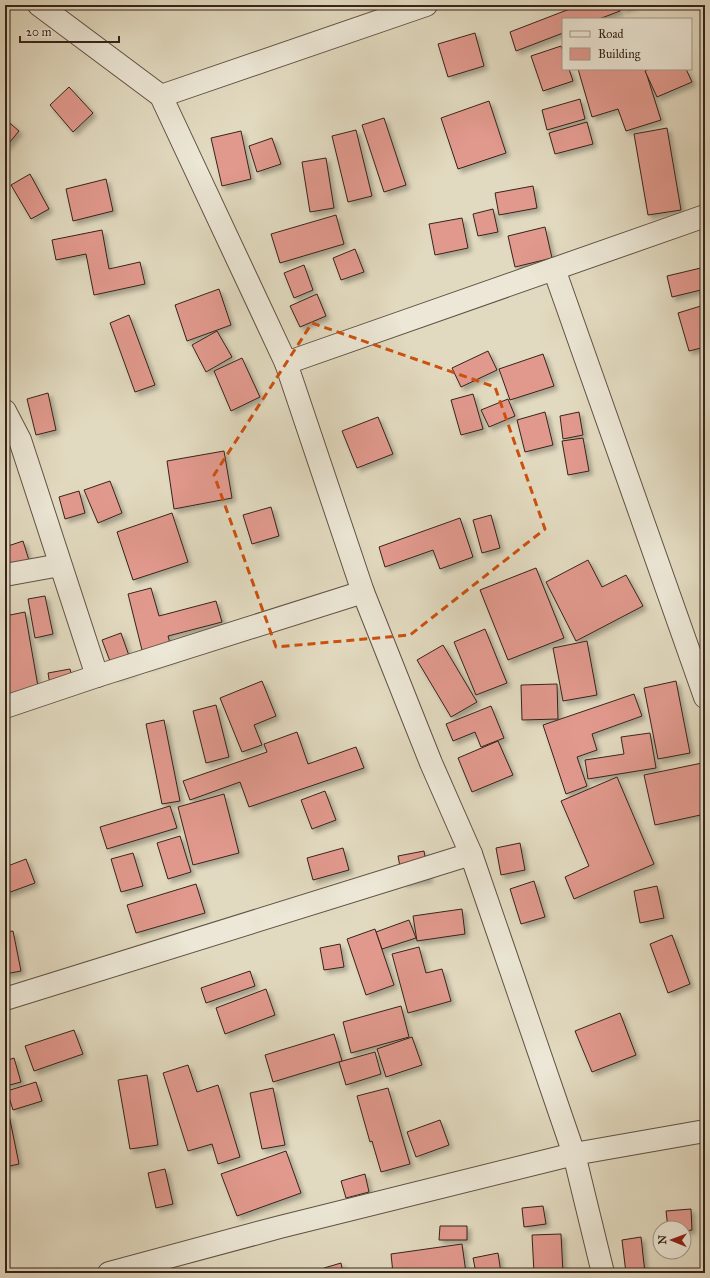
<svg xmlns="http://www.w3.org/2000/svg" width="710" height="1278" viewBox="0 0 710 1278" font-family="'IM FELL Great Primer',serif">
  <defs>
    <filter id="shadow"><feDropShadow dx="3.5" dy="3.5" stdDeviation="2" flood-color="#0004"/></filter>
  </defs>
  <rect width="100%" height="100%" fill="#e2dac0"/>
  <filter id="stains"><feTurbulence type="fractalNoise" baseFrequency=".005" numOctaves="4"/><feColorMatrix values="0 0 0 0 .2 0 0 0 0 .09 0 0 0 0 .02 0 0 0 .5 -.17"/></filter>
  <radialGradient id="worn" r=".72"><stop offset=".6" stop-color="#630" stop-opacity="0"/><stop offset="1" stop-color="#630" stop-opacity=".3"/></radialGradient>
  <g fill="#e1998d" stroke="#36241b" filter="url(#shadow)">
    <polygon points="580,5 617,5 620,11 599,19 563,19 563,33 516,51 510,32"/>
    <polygon points="621,5 635,5 623,9"/>
    <polygon points="475,33 484,66 448,77 438,44"/>
    <polygon points="561,46 563,51 563,69 569,69 573,81 543,91 531,56"/>
    <polygon points="578,69 645,69 661,120 626,131 618,109 592,117"/>
    <polygon points="649,69 686,69 692,82 657,97 645,71"/>
    <polygon points="69,87 93,113 73,132 50,105"/>
    <polygon points="580,99 585,119 547,130 542,110"/>
    <polygon points="489,101 506,153 458,169 441,118"/>
    <polygon points="384,118 406,185 384,192 362,125"/>
    <polygon points="5,119 19,131 5,148"/>
    <polygon points="587,122 593,144 555,154 549,133"/>
    <polygon points="667,128 681,210 648,215 634,134"/>
    <polygon points="356,130 372,196 348,202 332,136"/>
    <polygon points="241,131 251,179 222,186 211,138"/>
    <polygon points="272,138 281,164 257,172 249,146"/>
    <polygon points="326,158 334,208 310,212 302,162"/>
    <polygon points="30,174 49,209 31,219 11,185"/>
    <polygon points="106,179 113,211 73,221 66,189"/>
    <polygon points="533,186 537,208 499,215 495,193"/>
    <polygon points="493,209 498,232 478,236 473,214"/>
    <polygon points="336,215 344,244 280,263 271,234"/>
    <polygon points="462,218 468,248 435,255 429,224"/>
    <polygon points="545,227 552,258 515,267 508,236"/>
    <polygon points="102,230 109,269 140,262 145,284 94,295 86,254 56,260 52,240"/>
    <polygon points="355,249 364,272 341,280 333,258"/>
    <polygon points="304,265 313,290 294,298 284,273"/>
    <polygon points="705,267 705,289 672,297 667,276"/>
    <polygon points="219,289 231,325 187,341 175,305"/>
    <polygon points="317,294 326,316 300,327 290,306"/>
    <polygon points="704,305 705,347 689,351 678,313"/>
    <polygon points="129,315 155,385 135,392 110,323"/>
    <polygon points="217,331 232,357 206,372 192,345"/>
    <polygon points="488,351 497,370 461,387 452,368"/>
    <polygon points="543,354 554,386 510,400 499,369"/>
    <polygon points="242,358 260,397 231,411 214,371"/>
    <polygon points="48,393 56,430 36,435 27,399"/>
    <polygon points="473,394 483,429 461,435 451,400"/>
    <polygon points="508,399 515,416 489,427 481,410"/>
    <polygon points="545,412 553,445 525,452 517,420"/>
    <polygon points="579,412 583,435 563,439 560,416"/>
    <polygon points="378,417 393,454 357,468 342,431"/>
    <polygon points="583,438 589,471 568,475 562,441"/>
    <polygon points="224,451 232,498 174,509 167,461"/>
    <polygon points="110,481 122,513 98,523 84,490"/>
    <polygon points="79,491 85,513 65,519 59,497"/>
    <polygon points="271,507 279,536 252,544 243,515"/>
    <polygon points="172,513 188,562 133,580 117,532"/>
    <polygon points="491,515 500,548 482,553 473,520"/>
    <polygon points="460,518 473,557 440,569 433,550 385,567 379,547"/>
    <polygon points="23,541 32,570 5,579 5,547"/>
    <polygon points="588,560 602,587 626,575 643,606 576,641 546,582"/>
    <polygon points="536,568 564,638 508,660 480,590"/>
    <polygon points="151,588 159,616 216,601 222,622 168,636 174,658 146,666 128,594"/>
    <polygon points="45,596 53,634 35,638 28,599"/>
    <polygon points="25,612 40,698 5,697 5,616"/>
    <polygon points="485,629 507,683 476,695 454,642"/>
    <polygon points="121,633 134,670 116,677 102,640"/>
    <polygon points="587,641 597,695 563,701 553,648"/>
    <polygon points="443,645 477,702 451,717 417,660"/>
    <polygon points="70,669 74,686 51,691 48,673"/>
    <polygon points="262,681 276,716 254,725 262,745 242,752 220,698"/>
    <polygon points="676,681 690,753 658,759 644,688"/>
    <polygon points="557,684 558,719 522,720 521,685"/>
    <polygon points="634,694 642,716 592,734 597,750 577,757 587,786 566,794 543,725"/>
    <polygon points="216,705 229,757 206,763 193,711"/>
    <polygon points="491,706 504,738 481,747 475,732 453,741 446,724"/>
    <polygon points="164,720 180,801 162,804 146,724"/>
    <polygon points="297,732 308,764 356,747 364,768 249,807 240,782 190,800 183,781 267,752 264,744"/>
    <polygon points="650,733 656,768 588,779 585,760 624,754 621,737"/>
    <polygon points="498,741 513,775 472,792 458,758"/>
    <polygon points="702,763 705,775 705,814 655,825 644,775"/>
    <polygon points="617,777 654,864 574,899 565,877 589,866 561,801"/>
    <polygon points="325,791 336,820 312,829 301,800"/>
    <polygon points="224,794 239,853 193,865 178,807"/>
    <polygon points="170,806 177,828 107,849 100,827"/>
    <polygon points="180,836 191,872 168,879 157,843"/>
    <polygon points="520,843 525,870 501,875 496,848"/>
    <polygon points="343,848 349,870 313,880 307,858"/>
    <polygon points="424,851 429,879 403,883 398,856"/>
    <polygon points="133,853 143,886 121,892 111,859"/>
    <polygon points="26,859 35,883 5,894 5,867"/>
    <polygon points="534,881 545,917 521,924 510,889"/>
    <polygon points="196,884 205,913 136,933 127,905"/>
    <polygon points="657,886 664,918 640,923 634,891"/>
    <polygon points="462,909 465,934 417,941 413,916"/>
    <polygon points="409,920 416,938 382,949 376,932"/>
    <polygon points="375,929 394,985 366,995 347,939"/>
    <polygon points="13,931 21,971 5,974 5,932"/>
    <polygon points="672,935 690,984 668,993 650,944"/>
    <polygon points="340,944 344,967 324,970 320,948"/>
    <polygon points="419,947 426,973 442,969 451,1001 408,1013 392,954"/>
    <polygon points="250,971 255,986 206,1003 201,988"/>
    <polygon points="266,989 275,1015 225,1034 216,1008"/>
    <polygon points="401,1006 409,1037 351,1053 343,1022"/>
    <polygon points="620,1013 636,1055 592,1072 575,1031"/>
    <polygon points="74,1030 83,1054 34,1071 25,1046"/>
    <polygon points="334,1034 342,1061 273,1082 265,1055"/>
    <polygon points="412,1037 422,1065 386,1077 377,1049"/>
    <polygon points="375,1052 381,1074 346,1085 339,1062"/>
    <polygon points="14,1058 21,1082 6,1086 5,1061"/>
    <polygon points="188,1065 197,1092 218,1085 240,1157 218,1164 212,1144 188,1151 163,1073"/>
    <polygon points="147,1075 158,1145 130,1149 118,1080"/>
    <polygon points="36,1082 42,1101 13,1110 7,1091"/>
    <polygon points="273,1088 285,1145 262,1149 250,1093"/>
    <polygon points="388,1088 410,1164 381,1172 372,1141 370,1142 357,1096"/>
    <polygon points="9,1115 19,1164 5,1167 5,1116"/>
    <polygon points="440,1120 449,1145 416,1157 407,1132"/>
    <polygon points="286,1151 301,1193 237,1216 221,1174"/>
    <polygon points="165,1169 173,1204 156,1208 148,1173"/>
    <polygon points="365,1174 369,1192 346,1198 341,1181"/>
    <polygon points="543,1206 546,1224 524,1227 522,1208"/>
    <polygon points="691,1209 692,1230 684,1231 684,1228 668,1228 666,1211"/>
    <polygon points="440,1226 467,1226 467,1240 439,1240"/>
    <polygon points="561,1234 563,1273 534,1273 532,1235"/>
    <polygon points="641,1237 645,1273 626,1273 622,1240"/>
    <polygon points="462,1244 466,1273 393,1273 391,1254"/>
    <polygon points="498,1253 501,1273 476,1273 473,1258"/>
    <polygon points="341,1263 343,1273 326,1273 324,1268"/>
  </g>
  <g fill="none" stroke-linecap="round" stroke-linejoin="round">
    <g stroke="#615244" stroke-width="24">
      <g id="minor">
        <polyline points="39,5 161,96 286,363 363,592 431,763 471,854 574,1154 603,1273"/>
        <polyline points="161,96 426,5"/>
        <polyline points="554,269 705,697"/>
        <polyline points="286,363 705,216"/>
        <polyline points="5,411 20,440 97,676"/>
        <polyline points="5,575 60,565"/>
        <polyline points="5,707 97,676 363,592"/>
        <polyline points="5,999 471,854"/>
        <polyline points="109,1273 280,1227 574,1154 705,1131"/>
      </g>
    </g>
    <use href="#minor" stroke="#ece7d6" stroke-width="22"/>
  </g>
  <path fill="none" stroke="#cd510e" stroke-width="3" stroke-dasharray="8 5" stroke-linejoin="round" d="M312,323L495,387L545,529L410,635L276,647L214,475Z"/>
  <rect width="710" height="1278" fill="none" stroke="#e2dac0" stroke-width="20"/>
  <rect x="6" y="6" width="698" height="1266" fill="none" stroke="#36241b" stroke-width="2"/>
  <rect x="10" y="10" width="690" height="1258" fill="none" stroke="#36241b"/>
  <rect x="562" y="18" width="130" height="52" fill="#ece7d6" stroke="#a3998b"/>
  <rect x="570" y="31" width="20" height="6" fill="#ece7d6" stroke="#a3998b"/>
  <text x="598" y="38" font-size="12" fill="#36241b">Road</text>
  <rect x="570" y="48" width="20" height="12" fill="#e1998d" stroke="#a3998b"/>
  <text x="598" y="58" font-size="12" fill="#36241b">Building</text>
  <g transform="translate(672 1240) rotate(271)"><circle r="19" fill="#ece7d6" stroke="#a3998b"/>
  <path d="M0-3L7 15L0 10L-7 15Z" fill="#8f2418"/>
  <text y="-6" font-size="11" font-weight="bold" text-anchor="middle" fill="#36241b">N</text>
  </g>
  <path d="M20 36v6h99v-6" fill="none" stroke="#36241b" stroke-width="2"/>
  <text x="26" y="36" font-size="12" fill="#36241b" stroke="#ece7d6" stroke-width="3" paint-order="stroke">20 m</text>
  <rect width="100%" height="100%" filter="url(#stains)"/>
  <rect width="100%" height="100%" fill="url(#worn)"/>
</svg>
